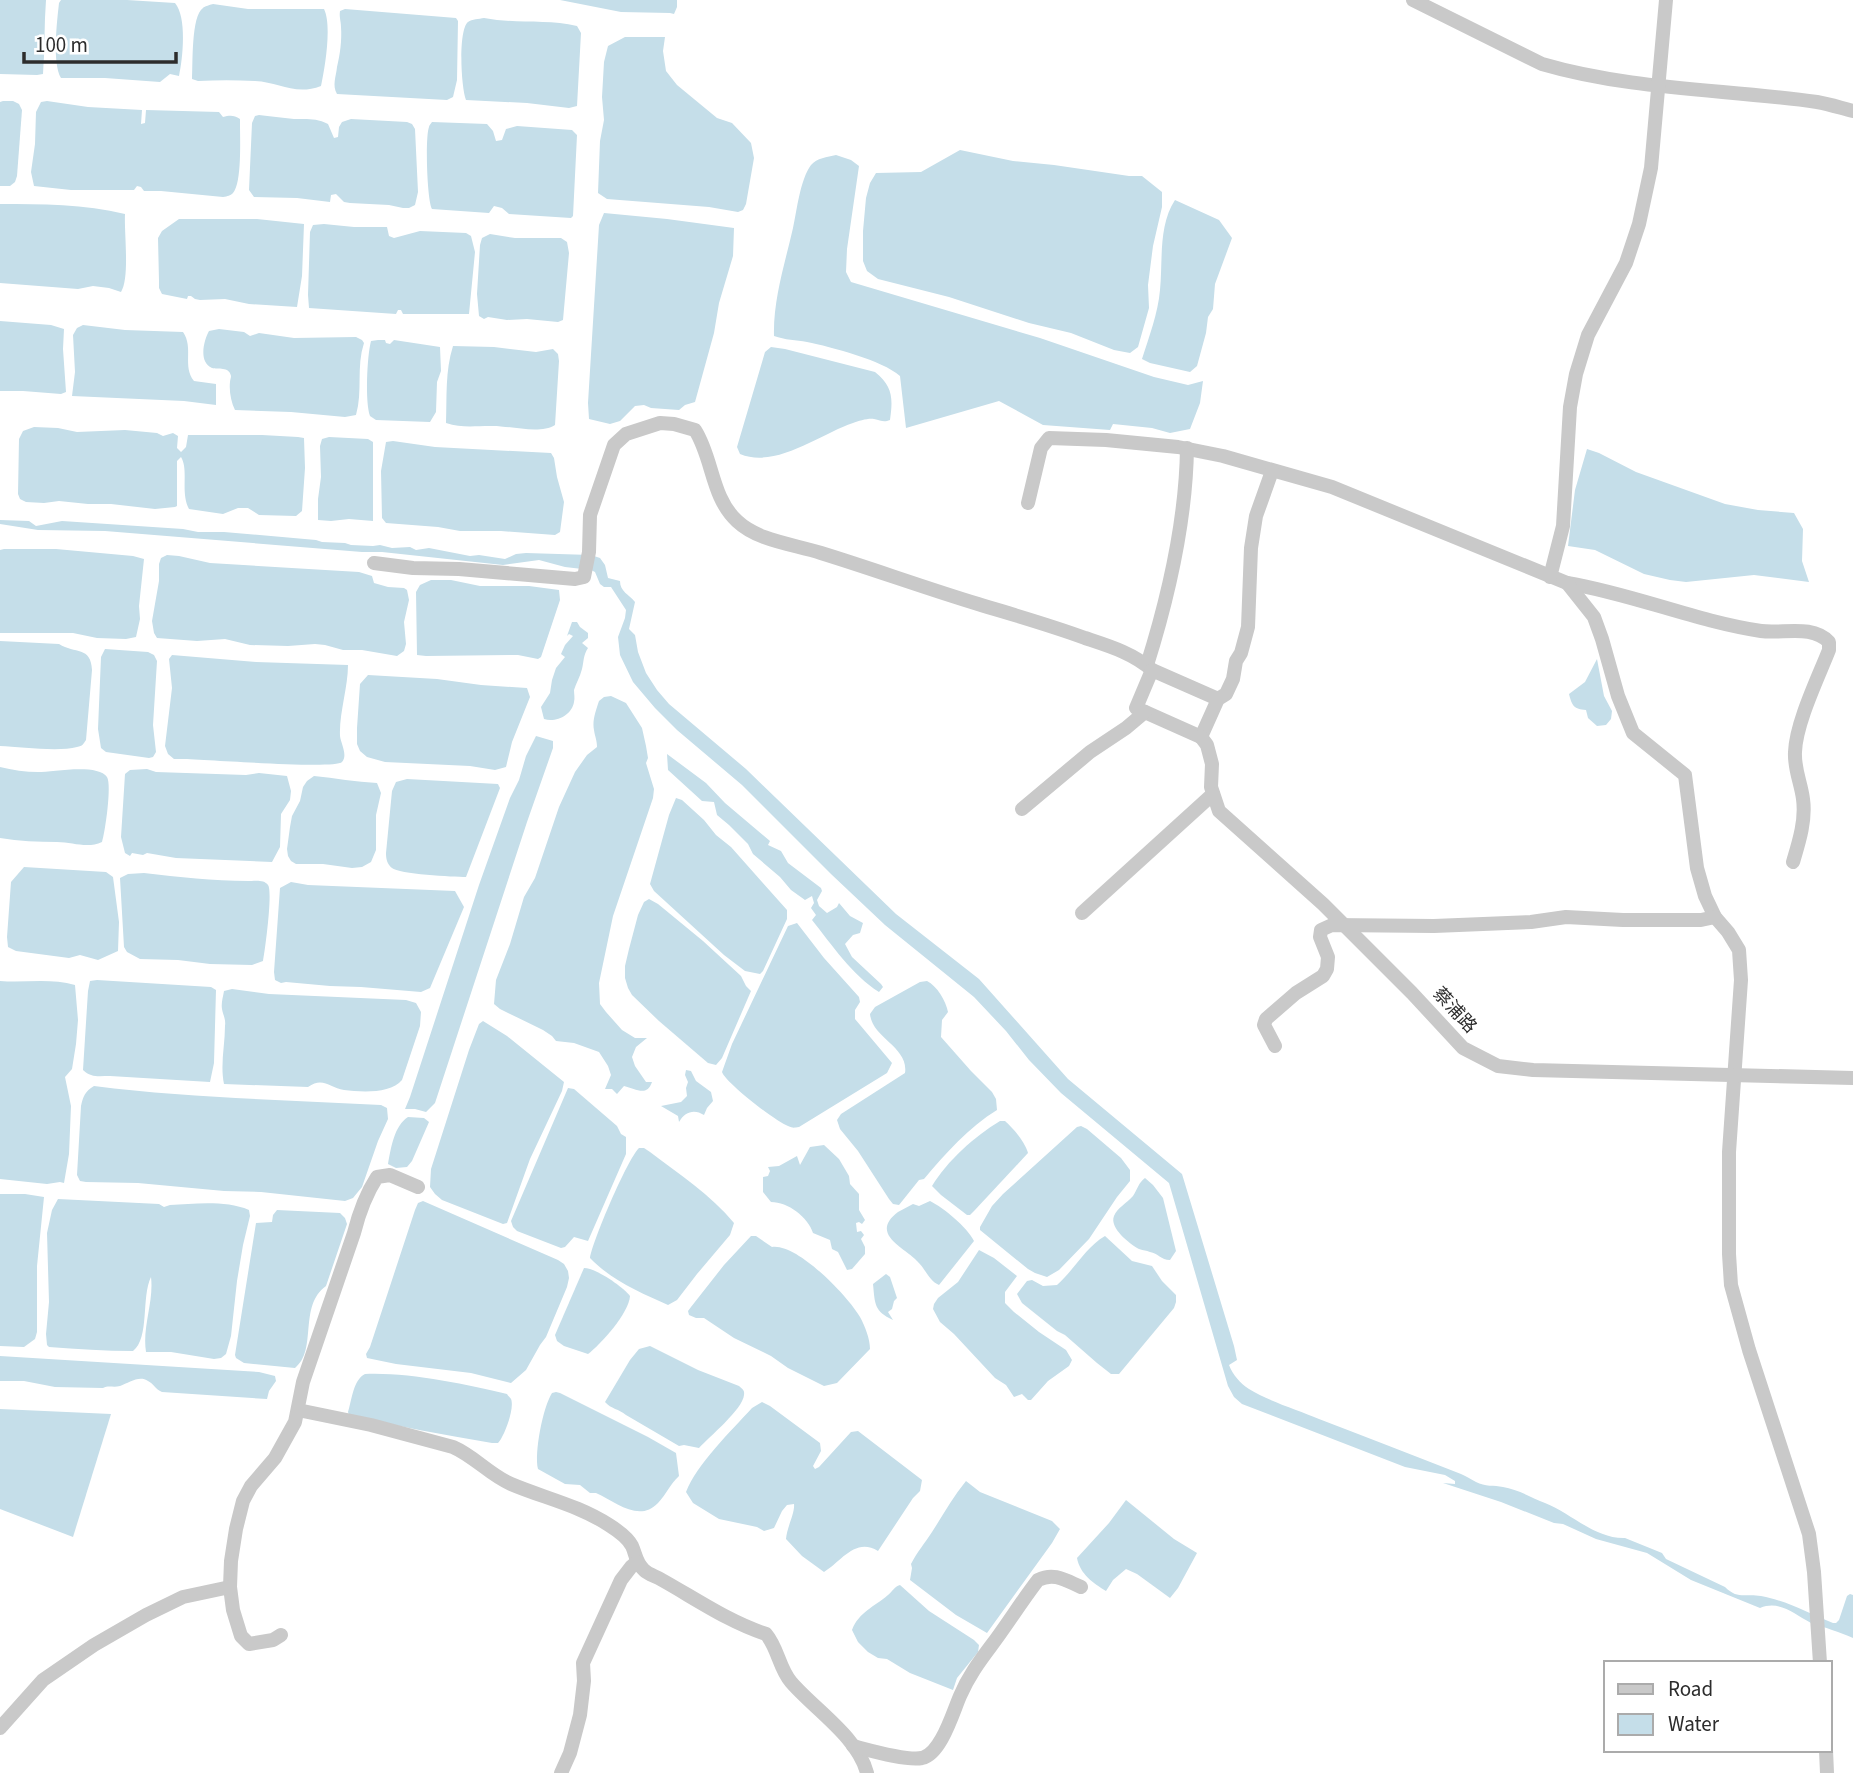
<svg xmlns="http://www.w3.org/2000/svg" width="1853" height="1773" viewBox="0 0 1853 1773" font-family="'Source Sans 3','Noto Sans SC',sans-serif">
  <rect width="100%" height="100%" fill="#fff"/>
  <g fill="#c5dee9">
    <path d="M0,0H46C44,25 45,49 43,74L37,75L0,74Z"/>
    <path d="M61,0H127L175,3C187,17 183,58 179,76L170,74L160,82L105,78H61C52,63 57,21 59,3Z"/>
    <polygon points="560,0 677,0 677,7 674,14 670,13 621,12"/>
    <path d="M213,4L248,9H324C332,25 325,68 321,86C295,96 279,82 255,81C236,80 217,80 198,81L192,79C193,64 191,16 203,8C203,7 212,4 213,4Z"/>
    <path d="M345,9L456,18L458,21L457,80L453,97L447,100L337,94C332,85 336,77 337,67C340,55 342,40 341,27C341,21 339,17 340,11Z"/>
    <path d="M484,18C515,24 546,19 577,26L581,33L577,106L569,108L527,103L466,100C461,88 458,30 468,22C472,19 479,19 484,18Z"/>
    <polygon points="625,37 665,37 663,51 666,71 677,85 717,118 732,123 751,143 754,158 746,204 743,210 738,212 709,207 607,199 598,193 600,141 604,120 602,97 604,62 608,46"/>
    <polygon points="3,101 13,101 19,104 22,110 17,176 15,182 10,186 0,186 0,102"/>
    <path d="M47,101L88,107L142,110L141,124L145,123L146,110L219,112L223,117C230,115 234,115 240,119V125C240,139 242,183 233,193C230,196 228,196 223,197L161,191H144L141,187L137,186L134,190H71L34,186L31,172L35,144L36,112L41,102Z"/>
    <path d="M259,115C270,116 282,118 294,119C308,119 316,118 328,124L334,138L338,137L339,127L342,122L351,119L407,122L412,124L415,129L418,192L415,205L409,208H403L389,205L350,203L344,202L336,194L331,195L330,202L297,198L254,197L249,190L252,123L255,116Z"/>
    <path d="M432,122L487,124L493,131L496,141L502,140L506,129L517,126L572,130L577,135L573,216L571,218L509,214L502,208L494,206L489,213L432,209C427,200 425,137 429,127C429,125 431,124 432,122Z"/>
    <polygon points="960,150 1013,161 1054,165 1129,176 1142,176 1162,192 1162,207 1153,246 1148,285 1149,308 1138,347 1130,353 1114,350 1071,333 1029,323 949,297 878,279 867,271 863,261 863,231 866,198 870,183 876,173 921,172"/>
    <path d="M836,155L851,160L859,166L847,249L846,272L851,282L1040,338L1154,377L1188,385L1203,381L1200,403L1190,429L1170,433L1152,428L1113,424L1110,430L1043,425L999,401L906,428L900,376C882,360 831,347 807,342C796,340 785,340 774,336C773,300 785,263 793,228C797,210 800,180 811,165C817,158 827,157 836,155Z"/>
    <path d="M1175,200L1219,220L1232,238L1215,284L1213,309L1208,317L1206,333L1197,366L1190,372L1150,363L1142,359C1149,337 1158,313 1160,290C1163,261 1158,226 1175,200Z"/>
    <path d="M0,204C41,204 85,204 125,214C124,233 130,278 121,292L109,288L93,286L78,289L0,283Z"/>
    <polygon points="604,213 667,219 734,228 733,256 719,303 714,333 695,402 685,405 679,410 651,408 644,405 635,406 620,421 610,424 589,419 588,403 599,225"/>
    <polygon points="179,219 257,219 304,224 302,276 297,307 249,304 225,299 200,300 195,299 191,296 188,296 187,299 162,294 159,288 159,281 158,238 162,231"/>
    <polygon points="324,224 354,227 387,227 389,236 394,238 420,231 466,233 471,236 475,252 469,314 403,314 401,310 398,310 396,314 309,308 308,295 310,232 313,225"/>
    <polygon points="490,234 515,238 561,238 567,242 569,253 563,320 558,322 527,319 507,320 488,317 484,319 479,316 477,294 480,245 482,238"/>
    <polygon points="0,321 51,325 64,329 63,349 66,392 61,394 23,391 0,391"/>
    <path d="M83,325L125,330L183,332C194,348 182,366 194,381L216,384V405L184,401L72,396L75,372L73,335L77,328Z"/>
    <path d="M219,329L244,332L250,336L259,333L294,338L356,337L362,340L364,343C356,367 363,391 356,415L345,417L291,412L235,410C231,402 229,391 230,382C230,380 231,378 231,376C229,366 218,370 212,368C198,362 204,340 209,331Z"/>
    <path d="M378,340H385L386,343L390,344L394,340L440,347L441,371L437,382L436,412L430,422L376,420L370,416C365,402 367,356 371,341Z"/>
    <path d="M453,346L494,347L536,352L553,349L558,354L559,361L555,425C539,435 508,425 490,426C474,426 461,428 446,423C447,397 445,371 453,346Z"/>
    <path d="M771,347L785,349L875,372C893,386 893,399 890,420C883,423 881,420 874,419C868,418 859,421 853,423C820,434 776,469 740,454L737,447L765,352Z"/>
    <path d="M34,427L58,428L77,432L125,430L157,433L163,436L173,433L178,436L177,448L181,452L186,447L188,435H262L298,437L304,438L305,468L302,511L296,516L259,515L248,508H238L223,514L189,509C180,492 189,470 181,457L177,461V506L175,507L155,509L111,504H88L59,501L44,503L26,502L20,499L18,494L19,439L23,431Z"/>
    <polygon points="329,437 368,439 373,442 373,521 349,519 331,521 318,520 318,499 321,477 320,446 322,439"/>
    <polygon points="393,441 435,447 551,453 554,458 557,477 564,502 560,532 555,535 501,531 460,531 438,527 386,523 382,518 381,471 386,442"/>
    <polygon points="1587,449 1599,453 1636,472 1725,504 1758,510 1794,513 1803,529 1802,561 1809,582 1754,575 1686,582 1670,580 1644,574 1595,550 1568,546 1575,490"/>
    <path d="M0,520L29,521L36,526L62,521L183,529L198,532H224L316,540L322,542L345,543L351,545L373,546L380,545L392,548L410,547L416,550L429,548L470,556L479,555L505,559L516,554L526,553L591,555L600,558L605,565L608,578L620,581C620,592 629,594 635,602L629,629L635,635L638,652L646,673L657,690L669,704L746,769L896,914L979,979L1068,1079L1182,1174L1234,1346L1237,1360L1229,1365C1233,1375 1240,1383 1249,1389C1268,1401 1298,1410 1319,1419C1367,1437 1414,1456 1461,1474C1467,1477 1471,1479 1476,1482C1485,1487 1494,1485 1503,1487C1517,1489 1532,1498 1545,1503C1571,1513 1595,1539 1625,1538L1662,1553L1666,1559L1725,1587C1738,1600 1745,1593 1761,1596C1788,1601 1808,1613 1833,1623H1836L1839,1620L1847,1596L1850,1594L1853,1595V1638C1846,1635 1839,1632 1832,1630C1825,1627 1817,1626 1811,1623C1794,1614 1780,1600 1760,1608L1691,1580L1647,1553L1596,1539L1563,1524L1554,1523L1501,1502L1443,1483L1455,1484V1481L1445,1475L1405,1467L1242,1404L1234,1397L1228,1386L1169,1183L1061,1093L1029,1060L1006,1031L974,997L885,925L831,874L742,785L677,730L655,708L633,682L620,655L618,637L625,618L626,610L611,587H604L600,584L595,572L591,570L565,567L539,560L503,565L382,552H362L105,531L38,530L0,524Z"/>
    <polygon points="4,549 56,549 133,556 144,559 139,606 140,619 136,637 126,639 97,638 73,633 0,633 0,550"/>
    <polygon points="167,555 179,556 210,563 359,572 372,576 374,583 388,587 404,588 407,590 409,600 404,622 406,644 404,651 397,656 362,650 343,650 325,645 315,644 288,646 250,645 225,639 197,641 157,638 154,633 152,621 159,581 159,564 161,558"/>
    <polygon points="431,580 451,580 480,586 529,586 559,590 560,600 541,657 538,659 518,655 426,656 417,655 416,592 420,585"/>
    <path d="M572,622H577L580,627L588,633V638L582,643L588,648C583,656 584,661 582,669C580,677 576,683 574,690C574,694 575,698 574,702C572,715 556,723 544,719L541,707L550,693L552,680L556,668L565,657L561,654L565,645L573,636L569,634L567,636Z"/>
    <path d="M0,641L59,644C75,654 91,646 92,670L86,740C83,744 83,746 77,747C59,752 20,747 0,746Z"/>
    <polygon points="105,649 148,652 154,655 157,661 153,725 156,752 153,757 149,758 106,752 101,748 98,729 101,657"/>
    <path d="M172,655L256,662L348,665C348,688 339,713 340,736C341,744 348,755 342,762C333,770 196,758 174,759L168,754L165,746L172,688L169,659Z"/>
    <path d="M1597,659L1604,696L1612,711L1611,719L1606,725L1597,726L1588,718L1586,710C1574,709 1572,706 1569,694L1585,682Z"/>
    <polygon points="368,675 437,679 481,685 527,688 530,697 512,742 506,767 495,770 470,766 385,762 367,757 360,751 357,744 357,728 360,684"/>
    <path d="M611,696L626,703L642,728L646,746L648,758L646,763L654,789L653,798L613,916L599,983L600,1004L606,1012L622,1030L635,1038H647L636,1047L632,1057L635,1066L646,1082H652C647,1097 636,1089 624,1086L617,1094L612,1089H605L611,1075L608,1066L599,1052L574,1043L556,1041L552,1036L543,1030L500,1009L494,1004L496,980L510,944L524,897L535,878L559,807L575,772L587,755L597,747C597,740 595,737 594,730C592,721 596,710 599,701L604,697Z"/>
    <polygon points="536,736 553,741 553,748 527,822 435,1103 426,1112 415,1109 405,1109 410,1097 479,885 510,798 519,780 526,756"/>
    <path d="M667,754L706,783L725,803L770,841L768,845L781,851L788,863L821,888L822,891L817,900L819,906L827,913L837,907L839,903L850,916L863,923L860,933L853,935L845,944L852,957L881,984L883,987L879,992C852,975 832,945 812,920L816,915L811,908L814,903L812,896L805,900L791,890L780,877L753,854L748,844L729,825L717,815L714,802L702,801L668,770Z"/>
    <path d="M0,767C12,770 26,772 38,772C52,772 98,763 107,777C112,785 105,833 102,842C87,849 73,842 57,842C38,842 19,841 0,838Z"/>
    <polygon points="147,769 156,772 246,775 259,773 287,776 291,791 290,800 281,814 280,847 272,862 176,858 147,853 143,855 132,853 130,856 125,853 121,837 125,774 130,770"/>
    <path d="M314,776C335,778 356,782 377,783L381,793L376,815V850L371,862L362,867L352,868L323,864H296L291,861L288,856L287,849L290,827L292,816L300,801L303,787L307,781Z"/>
    <path d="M407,779L498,784L500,788L466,877C454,877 398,874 392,868C387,864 386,859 386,853L392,791L396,782Z"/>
    <polygon points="676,798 682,800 704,820 716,835 731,847 787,910 787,919 763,971 760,974 745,971 724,955 654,891 650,884 669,815"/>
    <polygon points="24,867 106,872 113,877 119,922 118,951 98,960 80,955 69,958 16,951 8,947 7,937 11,882"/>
    <path d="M144,873C179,877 213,881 248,881C254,881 264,879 268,885C273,891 265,951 263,961L252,965L210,964L178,960L140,959L127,952L124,947L120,878L128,874Z"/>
    <polygon points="291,882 308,885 455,891 464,907 430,988 421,992 361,987 330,986 286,982 281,983 275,980 274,972 280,888"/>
    <polygon points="649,899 658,904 703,941 741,976 746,986 751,991 722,1058 716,1065 708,1063 659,1021 632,995 628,988 625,978 625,966 629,949 638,915 644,902"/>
    <path d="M797,923L824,958L859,997L860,1002L855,1010V1019L892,1063L887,1073L799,1127C793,1128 793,1128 788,1126C775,1121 726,1083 722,1072L732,1044L788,926Z"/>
    <path d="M97,980L211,987L216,990L214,1063L210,1082L110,1076C99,1076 91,1078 83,1070L88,991L90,981Z"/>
    <path d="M0,981C25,983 51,978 75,985L78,1020L76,1044L72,1069L65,1077L71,1106L69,1154L64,1183L60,1182L47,1184L0,1179Z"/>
    <path d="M927,981C937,986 946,1001 948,1012L942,1020L941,1037L971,1071L992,1092L996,1099L997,1110C969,1127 945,1154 924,1179L919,1180L899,1205L893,1204L889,1199L858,1151L840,1129L837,1120L841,1114L905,1073C909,1047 872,1038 870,1014L875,1007L920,982Z"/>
    <path d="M232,989L269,994L406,1000L416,1003L421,1012L420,1026L402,1080C391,1094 361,1092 344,1090C330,1088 323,1076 308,1087L224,1084C220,1065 225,1045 225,1026C226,1019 223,1015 222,1009C221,1003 223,997 224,991Z"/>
    <polygon points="483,1021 507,1036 564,1082 562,1091 530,1159 507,1223 503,1224 442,1200 435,1194 430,1187 431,1169 469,1050 479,1024"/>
    <path d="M686,1070L691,1071L696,1081L711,1092L713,1101L707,1108L704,1115C695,1109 685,1111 679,1122L678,1116L661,1106L681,1102L687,1096L686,1088L688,1082L685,1075Z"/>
    <path d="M94,1086C189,1098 285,1100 381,1105L387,1108L388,1119L378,1141L362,1187L353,1198L345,1201L261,1192L224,1191L138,1183L86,1182L80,1181L77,1175L81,1106C83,1097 85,1091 94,1086Z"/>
    <polygon points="568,1088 574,1089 617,1126 621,1134 626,1137 626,1154 588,1241 574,1237 565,1247 561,1248 517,1231 513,1227 511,1221"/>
    <path d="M408,1117L424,1118L429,1122L412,1161L407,1167L396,1168L388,1164C391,1148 394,1126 408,1117Z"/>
    <path d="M1000,1121H1005C1014,1129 1025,1142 1028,1153L974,1211L970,1215H967L941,1195L932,1186C947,1161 975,1136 1000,1121Z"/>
    <polygon points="1081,1126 1087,1129 1121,1158 1130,1170 1130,1181 1117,1197 1089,1239 1059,1270 1047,1277 1035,1273 1028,1269 980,1230 980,1227 992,1206 1003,1194 1077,1127"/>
    <path d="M824,1145L839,1159L849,1176L850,1184L859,1194V1210L865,1220L862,1224L859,1222L856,1223L857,1232L861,1231L864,1235L861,1239L865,1247V1254L852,1269L847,1270L838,1252L832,1249L830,1240L813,1233C808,1217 788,1202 771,1202L763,1192V1177L768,1176L770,1171L768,1167L779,1166L797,1156L800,1165L810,1147Z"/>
    <path d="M639,1148H644L650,1152C679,1174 711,1195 734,1223L730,1235L697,1274L677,1300L668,1305C641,1293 611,1280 590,1258C593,1240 627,1160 639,1148Z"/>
    <path d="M1145,1178L1153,1185L1163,1198L1176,1251L1170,1260C1161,1260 1158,1253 1150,1252C1146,1250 1144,1251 1139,1249C1130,1244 1109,1228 1114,1216C1117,1208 1127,1203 1133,1196C1137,1190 1139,1182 1145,1178Z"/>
    <polygon points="0,1194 25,1194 44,1197 37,1266 37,1332 35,1339 24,1347 0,1346"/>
    <path d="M58,1199L159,1204L164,1207L170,1205C194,1204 225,1200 249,1210L250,1216L243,1245L237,1281L231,1336L226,1354L221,1358L214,1359L171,1352H146C142,1327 154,1302 151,1277C141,1297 150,1338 133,1351C105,1351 77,1349 49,1347L47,1345L46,1334L49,1302L47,1233L52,1210Z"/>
    <polygon points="423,1201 558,1260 564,1264 568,1271 569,1278 567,1287 546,1337 540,1345 526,1370 511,1383 471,1373 396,1364 367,1358 366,1354 370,1347 415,1210 418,1203"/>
    <path d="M930,1201C944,1208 967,1227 974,1241L939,1285C929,1281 925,1268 917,1261C904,1247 869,1234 898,1212C903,1209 908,1207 913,1204L919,1206Z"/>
    <path d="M277,1210L340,1213L345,1218L347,1224L326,1286C298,1306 318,1350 295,1368L244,1363L236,1358L235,1355L256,1223L272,1222L273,1215Z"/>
    <path d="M751,1236H756L772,1247C797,1243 848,1296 860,1317C865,1326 870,1339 870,1349L837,1383L824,1386L788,1368L771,1356L734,1338L704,1318H696L689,1315L688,1311L691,1307L724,1265Z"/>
    <path d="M1105,1236L1132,1261L1152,1266L1162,1281L1176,1295V1302L1174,1308L1119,1374H1111L1097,1363L1065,1335L1057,1331L1022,1303L1017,1294L1027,1281L1032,1280L1043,1286L1057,1285C1074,1270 1086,1247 1105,1236Z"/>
    <polygon points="979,1250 994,1258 1017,1276 1005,1292 1005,1303 1014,1312 1039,1332 1066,1350 1072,1360 1069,1366 1048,1381 1031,1400 1028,1400 1022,1394 1014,1397 1006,1385 995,1378 954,1334 940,1322 933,1309 934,1304 938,1298 958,1282"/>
    <path d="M584,1268C596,1268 623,1287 630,1296C629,1313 601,1344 588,1354L564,1346L557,1341L555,1335Z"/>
    <path d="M886,1274L890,1277L897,1298L894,1301L892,1309L888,1312L893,1320C874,1311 875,1304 873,1284Z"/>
    <path d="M650,1346L698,1370L739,1386C742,1389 745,1390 744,1395C743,1409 709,1437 699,1448L684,1445L679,1446L626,1415C619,1409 611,1409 605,1402L630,1360L639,1349Z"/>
    <path d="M0,1356L259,1372L275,1376L276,1381L269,1391L267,1399L162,1392C155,1389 154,1384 148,1381C139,1375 129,1383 120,1386C113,1388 109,1385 103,1388L55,1387L24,1381H0Z"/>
    <path d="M365,1374C407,1372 466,1384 507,1394C508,1396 510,1397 511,1399C515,1408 504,1437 498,1443H492C444,1435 397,1426 349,1415L348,1412C352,1400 353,1380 365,1374Z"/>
    <path d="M556,1392L560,1393L648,1437L676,1453L679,1476C670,1484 666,1495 658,1503C639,1523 616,1502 596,1493H590L580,1485L565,1484L538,1469C534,1453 543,1407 552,1393Z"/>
    <path d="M762,1402L770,1406L820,1443L821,1451L813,1466L815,1469L819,1467L851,1432L858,1431L922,1480L920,1491L913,1498L878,1551C855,1537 841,1562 824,1572L802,1556L786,1539C787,1527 795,1513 794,1504L787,1505L782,1511L774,1528L764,1531L757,1527L719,1519L693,1503L686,1492C697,1464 731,1431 752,1408Z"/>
    <polygon points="0,1409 111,1414 73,1537 0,1509"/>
    <path d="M966,1481L980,1492L1052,1521L1060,1529L1052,1543L987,1633L956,1615L910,1580L912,1568L911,1564C917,1552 925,1543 932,1532C943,1515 953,1497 966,1481Z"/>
    <path d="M1126,1500L1174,1539L1197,1553L1178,1588L1170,1598L1137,1574L1126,1569L1113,1580L1106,1591C1093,1583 1080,1574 1077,1558L1109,1523Z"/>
    <path d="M900,1585L929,1611L974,1640L979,1645L978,1652L957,1678L953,1690L910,1673L887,1659L878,1658L868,1652L858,1642L852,1630C859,1612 874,1607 888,1595C893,1591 894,1587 900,1585Z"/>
  </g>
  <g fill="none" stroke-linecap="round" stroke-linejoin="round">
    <g stroke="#c9c9c9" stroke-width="14">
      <path d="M1413,0L1542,64C1631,90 1725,89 1817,102C1829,104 1841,108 1853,111"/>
      <path d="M1028,503L1041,448L1049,438L1106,440L1178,447L1223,456L1332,487L1567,583C1633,594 1695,621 1761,631C1783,634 1812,624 1829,642V650C1818,678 1796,723 1795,752C1794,769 1801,783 1803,799C1806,820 1799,842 1793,862"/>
      <path d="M374,563L413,568L459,569L575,579L584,577L589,552L590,515L614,445L626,434L660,423L674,424L695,430C713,458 711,497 737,521C758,541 793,544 821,553C873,569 925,588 978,604C1014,615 1050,625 1085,638C1109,646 1133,653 1152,670"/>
      <polyline points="1550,577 1563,526 1570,407 1576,374 1588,335 1626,263 1639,224 1651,168 1666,0"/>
      <polyline points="1567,583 1594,617 1602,639 1618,696 1633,733 1685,775 1697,868 1705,896 1715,917 1728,932 1739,950 1741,980 1729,1152 1729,1254 1731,1285 1749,1350 1809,1534 1814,1572 1820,1663"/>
      <path d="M1147,665C1169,595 1186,522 1187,448"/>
      <polyline points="1218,699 1152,670 1136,708 1201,737 1218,699 1226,694 1233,679 1236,661 1241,653 1248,627 1251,548 1256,516 1272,471"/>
      <polyline points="1201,737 1207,745 1212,764 1211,787 1219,811 1323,904 1412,993 1463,1048 1498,1066 1533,1070 1853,1078"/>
      <polyline points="1022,809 1090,752 1126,728 1145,712"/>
      <polyline points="1082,913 1213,794"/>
      <polyline points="1275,1046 1264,1025 1266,1019 1296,993 1323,976 1327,969 1328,957 1320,937 1321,930 1332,925 1434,926 1531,922 1566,917 1623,920 1701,920 1715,917"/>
      <path d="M298,1410L371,1425L453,1447C474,1456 490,1475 511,1484C544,1498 578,1505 609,1525C617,1530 628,1538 632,1546C636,1555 636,1563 644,1570C649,1575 656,1576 662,1580C696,1599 729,1622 766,1634C778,1648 779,1668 791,1682C814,1709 858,1737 867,1773"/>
      <path d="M281,1635L273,1640L249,1644L241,1636L233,1610L230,1587L231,1561L236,1529L243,1501L251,1486L275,1458L295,1422L303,1382L354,1233C359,1213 366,1194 377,1177L390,1175L418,1187"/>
      <polyline points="0,1728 43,1680 94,1645 146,1615 183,1597 230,1587"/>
      <path d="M853,1746C869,1750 906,1761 922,1758C941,1754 953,1712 960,1696C968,1677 979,1662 991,1646C1007,1625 1021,1602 1038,1580C1054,1572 1065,1580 1081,1587"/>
      <polyline points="1826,1750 1827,1773"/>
      <polyline points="561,1773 570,1753 580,1715 584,1681 583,1663 621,1580 631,1567 637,1562"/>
    </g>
  </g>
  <g text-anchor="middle" stroke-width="7" stroke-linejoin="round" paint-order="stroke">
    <g font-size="18" fill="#2c2c2c" stroke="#fff">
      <text transform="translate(1455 1010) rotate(47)" y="6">蔡浦路</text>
    </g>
  </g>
  <rect x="1604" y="1661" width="228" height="91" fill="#ffffff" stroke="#ababab" stroke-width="2"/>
  <rect x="1618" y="1684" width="35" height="10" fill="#c9c9c9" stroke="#ababab" stroke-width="2"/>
  <text x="1668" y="1696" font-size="21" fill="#2c2c2c">Road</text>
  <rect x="1618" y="1714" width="35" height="21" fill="#c5dee9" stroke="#ababab" stroke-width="2"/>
  <text x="1668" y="1731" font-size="21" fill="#2c2c2c">Water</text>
  <path d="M24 52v10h152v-10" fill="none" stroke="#2c2c2c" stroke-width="3.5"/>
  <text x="35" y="52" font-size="21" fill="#2c2c2c" stroke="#ffffff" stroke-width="5" paint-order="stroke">100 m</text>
</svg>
